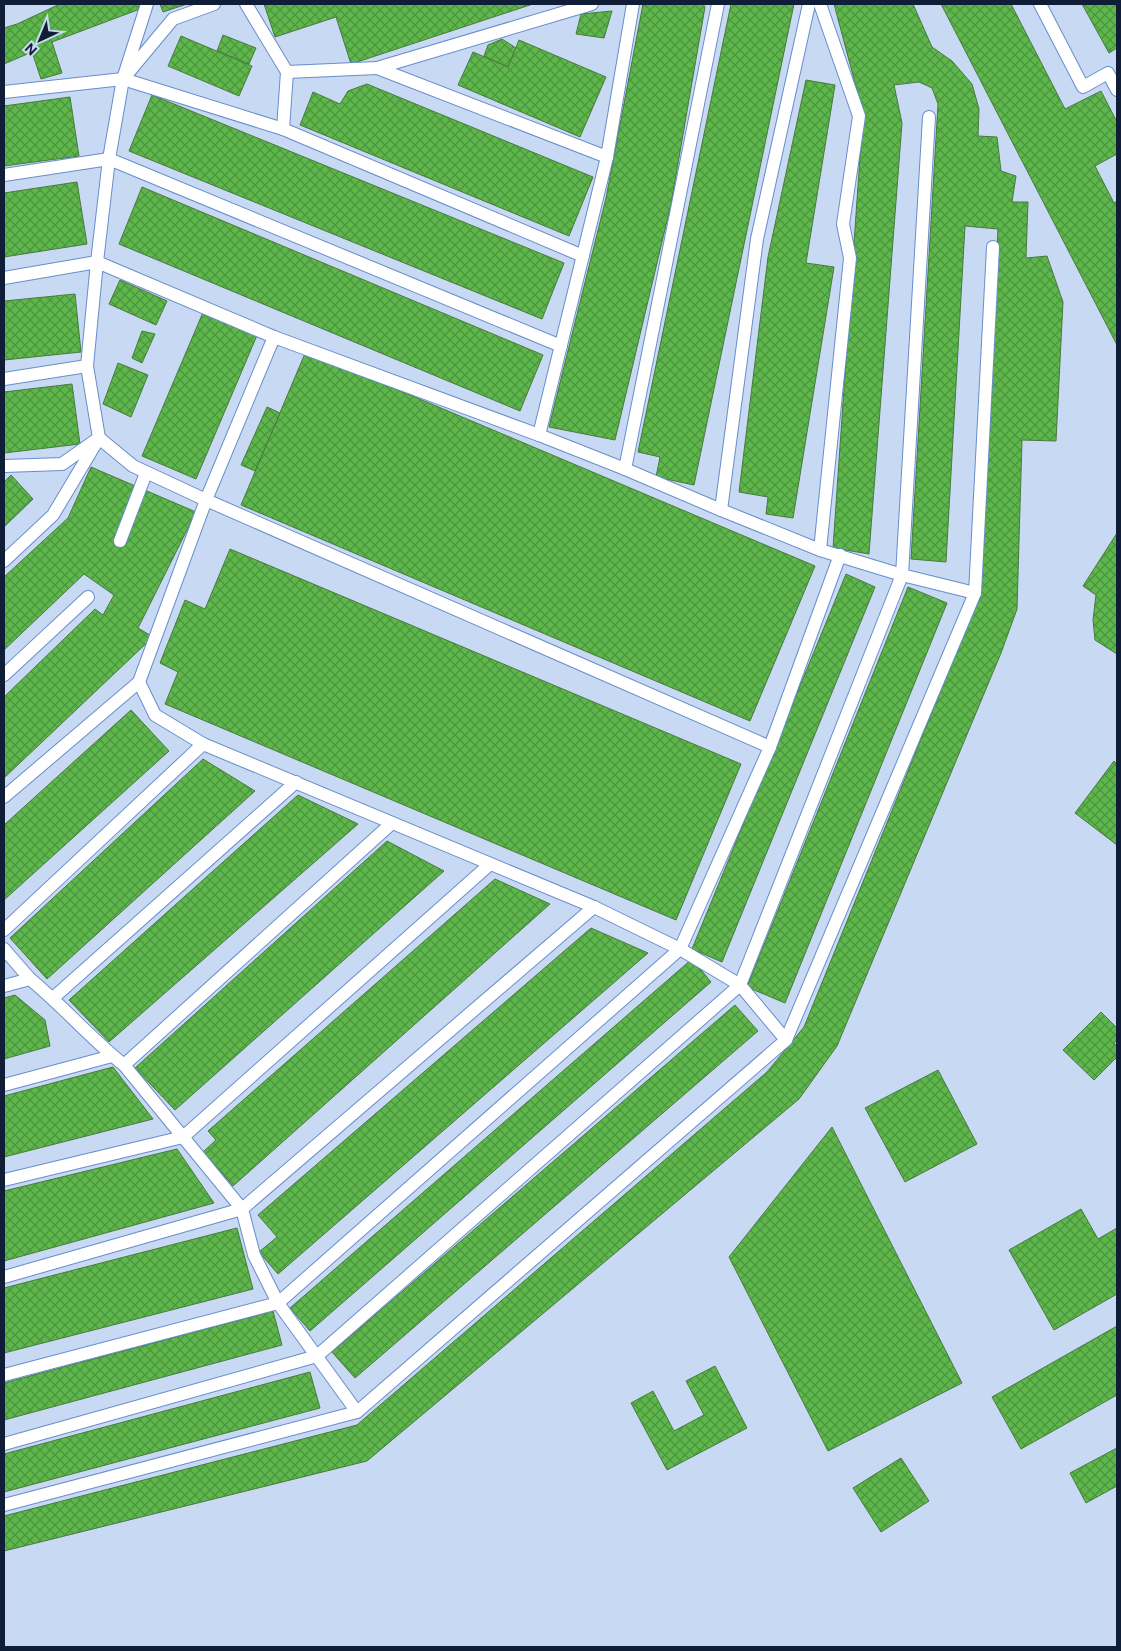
<svg xmlns="http://www.w3.org/2000/svg" width="1121" height="1651" viewBox="0 0 1121 1651" font-family="'DM Sans',sans-serif">
  <defs>
    <pattern id="building-cross-hatch" width="8" height="8" patternUnits="userSpaceOnUse" patternTransform="scale(1.25)"><rect width="8" height="8" fill="#5eb74b"/><path d="M0 0l8 8M0 8l8-8" fill="none" stroke="#4c943f"/></pattern>
  </defs>
  <rect width="100%" height="100%" fill="#c8d9f3"/>
  <g fill="url(#building-cross-hatch)" stroke="#497a3f">
    <polygon points="60,4 137,4 140,9 52,42 62,73 41,79 32,52 4,64 4,28 17,24"/>
    <polygon points="160,4 187,4 163,12"/>
    <polygon points="264,4 533,4 351,64 336,17 275,37"/>
    <polygon points="643,4 703,4 705,7 671,204 615,440 549,427 606,198"/>
    <polygon points="731,4 794,4 694,485 656,477 660,457 638,452"/>
    <polygon points="834,4 913,4 932,47 952,61 972,84 979,109 978,136 997,137 1001,171 1016,176 1012,202 1028,202 1026,258 1047,256 1063,302 1056,441 1022,440 1017,609 1001,653 837,1046 799,1099 367,1461 4,1551 4,1516 357,1425 767,1072 804,1027 978,599 998,229 965,226 946,562 911,559 938,104 932,88 919,82 894,85 902,123 869,554 833,548 863,113"/>
    <polygon points="941,4 1011,4 1065,109 1101,91 1117,122 1117,154 1095,166 1114,203 1117,201 1117,345"/>
    <polygon points="1082,4 1117,4 1117,48 1109,53"/>
    <polygon points="612,11 604,38 576,34 581,14"/>
    <polygon points="223,35 256,48 249,64 217,51"/>
    <polygon points="181,36 252,66 239,96 168,66"/>
    <polygon points="502,39 516,48 508,67 484,56 488,45"/>
    <polygon points="519,40 606,77 580,137 458,85 473,52 508,67"/>
    <polygon points="806,80 835,85 806,263 834,267 793,518 766,514 768,497 739,492 768,257"/>
    <polygon points="367,84 593,177 569,236 300,125 313,92 340,104 348,91"/>
    <polygon points="152,95 564,263 542,319 129,151"/>
    <polygon points="70,97 79,156 4,166 4,106"/>
    <polygon points="77,182 87,244 4,257 4,193"/>
    <polygon points="142,187 543,355 520,411 119,244"/>
    <polygon points="120,280 167,301 156,325 109,304"/>
    <polygon points="75,294 81,352 4,360 4,301"/>
    <polygon points="204,310 258,333 196,479 142,456"/>
    <polygon points="142,331 155,334 142,363 132,358"/>
    <polygon points="306,351 815,566 750,721 241,505"/>
    <polygon points="118,363 148,375 131,417 103,404"/>
    <polygon points="72,384 80,444 4,453 4,392"/>
    <polygon points="267,407 280,413 255,471 241,465"/>
    <polygon points="91,467 196,512 138,628 153,637 4,778 4,697 95,609 103,615 114,595 84,574 4,650 4,577 68,518"/>
    <polygon points="11,475 33,499 4,527 4,482"/>
    <polygon points="1117,533 1117,654 1095,640 1093,620 1096,595 1083,586"/>
    <polygon points="230,549 741,764 676,920 165,704 178,672 160,663 185,600 205,609"/>
    <polygon points="846,574 875,587 722,962 692,949"/>
    <polygon points="908,587 947,603 785,1003 747,987"/>
    <polygon points="131,710 169,751 4,900 4,825"/>
    <polygon points="203,759 255,791 47,979 10,938"/>
    <polygon points="1114,761 1117,764 1117,845 1075,813"/>
    <polygon points="298,795 358,824 109,1042 69,1000"/>
    <polygon points="387,841 444,871 175,1110 135,1068"/>
    <polygon points="495,879 550,904 233,1186 203,1152 216,1140 208,1131"/>
    <polygon points="591,928 648,953 278,1274 259,1252 277,1237 258,1215"/>
    <polygon points="692,959 711,982 310,1331 290,1308"/>
    <polygon points="15,995 45,1020 50,1046 4,1059 4,998"/>
    <polygon points="735,1005 758,1031 355,1378 332,1352"/>
    <polygon points="1101,1012 1117,1028 1117,1040 1114,1043 1117,1047 1117,1057 1094,1080 1063,1050"/>
    <polygon points="113,1067 153,1119 4,1157 4,1096"/>
    <polygon points="938,1070 977,1144 905,1182 865,1108"/>
    <polygon points="832,1127 962,1383 828,1451 729,1257"/>
    <polygon points="177,1149 214,1203 4,1261 4,1191"/>
    <polygon points="1081,1209 1098,1239 1117,1228 1117,1294 1054,1330 1009,1250"/>
    <polygon points="237,1228 253,1289 4,1353 4,1288"/>
    <polygon points="273,1311 282,1345 4,1420 4,1383"/>
    <polygon points="1117,1326 1117,1395 1021,1449 992,1397"/>
    <polygon points="715,1366 747,1428 667,1470 631,1403 653,1391 674,1431 704,1415 686,1381"/>
    <polygon points="310,1372 320,1408 4,1492 4,1454"/>
    <polygon points="1117,1448 1117,1486 1086,1503 1070,1473"/>
    <polygon points="901,1458 929,1501 881,1532 853,1488"/>
  </g>
  <g fill="none" stroke-linecap="round" stroke-linejoin="round">
    <g stroke="#688dcc" stroke-width="14">
      <g id="service">
        <polyline points="147,4 123,79 109,159 97,262 274,337 539,435"/>
        <polyline points="246,4 287,72 283,129 583,256"/>
        <polyline points="592,4 377,68 607,157 633,4"/>
        <polyline points="718,4 625,469 721,510"/>
        <polyline points="809,4 757,239 721,510 820,550"/>
        <polyline points="1040,4 1083,87 1108,73 1117,90"/>
        <polyline points="287,72 377,68"/>
        <polyline points="123,79 283,129"/>
        <polyline points="4,92 123,79 173,19 214,4"/>
        <polyline points="929,117 902,575 975,593"/>
        <polyline points="607,157 539,435 625,469"/>
        <polyline points="4,175 109,159 561,346"/>
        <polyline points="4,278 97,262 87,366 4,379"/>
        <polyline points="274,337 206,500 770,747"/>
        <polyline points="4,466 62,464 99,438 87,366"/>
        <polyline points="120,541 146,473"/>
        <polyline points="4,561 53,515 99,438 133,466 206,500 139,682"/>
        <polyline points="4,675 88,597"/>
        <polyline points="4,797 139,682 155,715 203,744"/>
        <polyline points="4,930 203,744 594,907 680,949 740,985 786,1040"/>
        <polyline points="4,949 30,979"/>
        <path d="M4,986L30,979C63,1006 91,1039 124,1065L242,1209L254,1255L278,1303L357,1412"/>
        <polyline points="53,998 296,782"/>
        <polyline points="124,1065 392,823"/>
        <polyline points="4,1085 112,1056"/>
        <polyline points="4,1180 183,1137 489,865"/>
        <polyline points="4,1277 242,1209 594,907"/>
        <polyline points="4,1375 278,1303 680,949 770,747 840,555"/>
        <polyline points="4,1444 317,1356 740,985 902,575 820,550 850,258 843,224 859,116 820,4"/>
        <polyline points="4,1505 357,1412 786,1040 975,593 993,247"/>
      </g>
    </g>
    <use href="#service" stroke="#fff" stroke-width="12"/>
  </g>
  <rect width="1121" height="1651" fill="none" stroke="#0f1e36" stroke-width="10"/>
  <g transform="translate(40 40) rotate(224)" stroke="#c8d9f3" stroke-width="4" paint-order="stroke">
  <path d="M0-4L9 19L0 12L-9 19Z" fill="#0f1e36"/>
  <text y="-8" font-size="14" font-weight="bold" text-anchor="middle" fill="#0f1e36">N</text>
  </g>
</svg>
